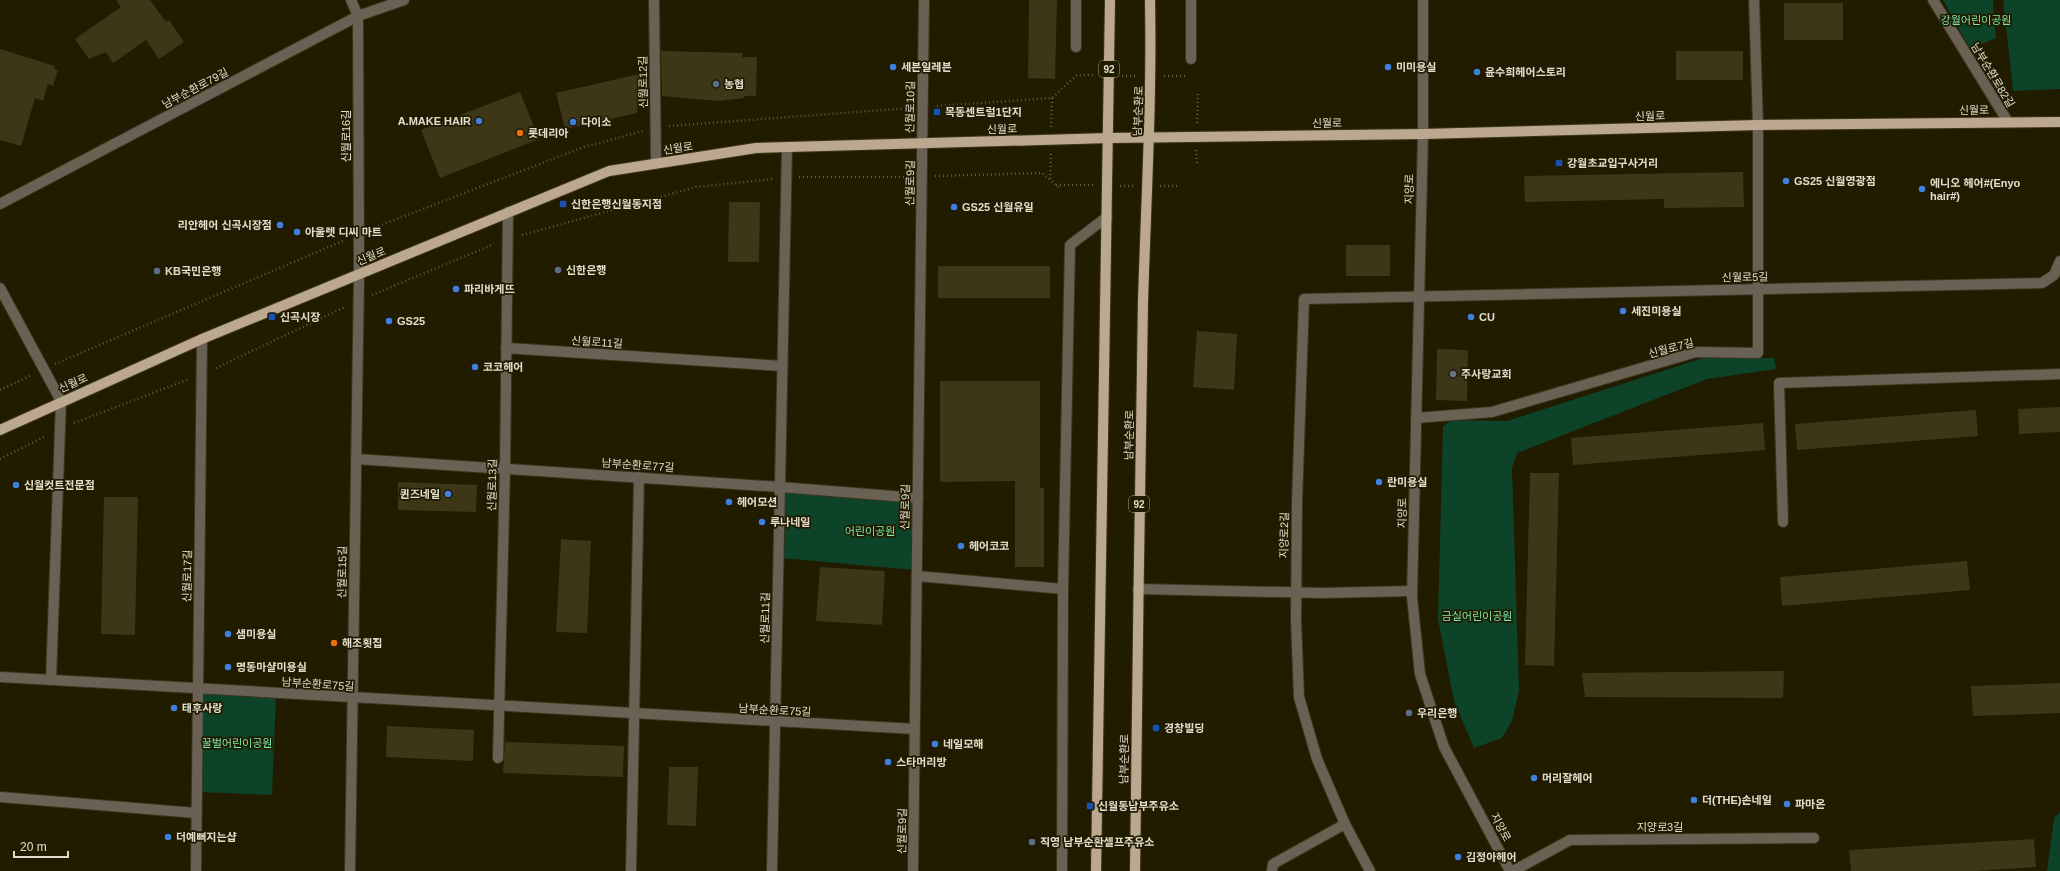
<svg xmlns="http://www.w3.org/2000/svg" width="2060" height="871" viewBox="0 0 2060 871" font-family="Helvetica,'Noto Sans KR',sans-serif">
  <rect width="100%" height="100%" fill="#211b00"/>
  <g fill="#0d4329">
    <polygon points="1943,0 1993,0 1996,38 1970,49"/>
    <polygon points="2003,0 2060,0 2060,89 2013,91"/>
    <polygon points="1703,358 1774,358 1776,369 1707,379 1517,453 1512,468 1519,691 1512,721 1502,738 1474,748 1454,701 1438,619 1443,426 1453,420 1507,421"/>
    <polygon points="782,489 918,500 914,570 782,558"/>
    <polygon points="201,692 276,695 272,795 198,792"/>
    <polygon points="2060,812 2060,871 2047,871 2054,818"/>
  </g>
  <g fill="#3d3718">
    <polygon points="116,0 150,0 166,22 169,20 184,42 159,59 146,40 113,63 106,52 89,59 75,39 121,7"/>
    <polygon points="1029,0 1057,0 1055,79 1028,78"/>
    <rect x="1784" y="3" width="59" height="37"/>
    <polygon points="0,49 55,66 54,69 58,70 53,86 48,84 43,101 35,98 21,146 0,140"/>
    <polygon points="661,51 743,53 742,57 757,57 756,96 744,96 744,98 719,101 662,96"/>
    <rect x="1676" y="51" width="67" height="29"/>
    <polygon points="648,72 649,96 639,97 637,113 565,129 556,93"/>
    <polygon points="520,92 539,139 440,178 421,130"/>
    <polygon points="1743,172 1744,207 1664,208 1664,199 1525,202 1524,176"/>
    <polygon points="729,202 760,202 759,262 728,262"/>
    <rect x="1346" y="245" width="44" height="31"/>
    <rect x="938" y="266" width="112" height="32"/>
    <polygon points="1197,331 1237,334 1234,390 1193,387"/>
    <polygon points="1437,349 1468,350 1467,401 1436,400"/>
    <polygon points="940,381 1040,381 1040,488 1044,488 1044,567 1015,567 1015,481 940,482"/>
    <polygon points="2060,407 2060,432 2019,434 2018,409"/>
    <polygon points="1976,410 1978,436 1797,450 1795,424"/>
    <polygon points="1763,423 1765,450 1573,465 1571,438"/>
    <polygon points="1530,473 1559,473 1554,666 1525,665"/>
    <polygon points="398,482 477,485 476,512 398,510"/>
    <polygon points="104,497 138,497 135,635 101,634"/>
    <polygon points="561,539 591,541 587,633 556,632"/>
    <polygon points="1967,561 1970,590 1782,606 1780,577"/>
    <polygon points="820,567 885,571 882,625 816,621"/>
    <polygon points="1784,671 1783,698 1585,697 1582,673"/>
    <polygon points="2060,683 2060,713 1973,716 1971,686"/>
    <polygon points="387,726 474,730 473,761 386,757"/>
    <polygon points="505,742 624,746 623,777 503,773"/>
    <polygon points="669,767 698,767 696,826 667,825"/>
    <polygon points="2034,839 2036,867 1974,871 1851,871 1849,850"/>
  </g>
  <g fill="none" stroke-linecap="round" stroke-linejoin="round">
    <g stroke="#3c361d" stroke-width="12">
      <g id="minor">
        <polyline points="654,0 656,163"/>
        <polyline points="1423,0 1423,134 1412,597 1420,674 1444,747 1510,871"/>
        <polyline points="1933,0 2008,122"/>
        <polyline points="1076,47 1076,0"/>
        <polyline points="1191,59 1191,0"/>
        <polyline points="0,204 358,16 404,0"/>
        <polyline points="0,288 61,401 51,680"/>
        <polyline points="506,348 782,366"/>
        <polyline points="1416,418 1492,412 1696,352 1758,353 1758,125 1754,0"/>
        <polyline points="356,459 780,487 918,498"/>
        <polyline points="1783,522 1779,383 2060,374"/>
        <polyline points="917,576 1063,589"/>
        <polyline points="1138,589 1322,593 1412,591"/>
        <polyline points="0,677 915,729"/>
        <polyline points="498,758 505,469 508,212"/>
        <polyline points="0,797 196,813"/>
        <polyline points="196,871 202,339"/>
        <polyline points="350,871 359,274 358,16 351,0"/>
        <polyline points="631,871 639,477"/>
        <polyline points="772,871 787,147"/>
        <polyline points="913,871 924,0"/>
        <polyline points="1062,871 1063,589 1070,245 1107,217"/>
        <polyline points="1272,871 1273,864 1345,824"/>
        <polyline points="1370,871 1345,824 1317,759 1299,697 1296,620 1297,502 1304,299 2042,283 2054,275 2060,261"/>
        <polyline points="1513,871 1570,840 1814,838"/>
      </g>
    </g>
    <g stroke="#3c361d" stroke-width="12">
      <g id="major">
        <polyline points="0,430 202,339 609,171 756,148 1109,138 1423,134 1758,125 2060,122"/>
        <polyline points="1096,871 1110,0"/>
        <path d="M1135,871C1137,681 1140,492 1143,302C1146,201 1152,101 1150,0"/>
      </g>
    </g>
    <g stroke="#5f5942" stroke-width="2.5" stroke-dasharray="1 3" stroke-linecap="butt">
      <polyline points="1122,76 1137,76"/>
      <polyline points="1164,76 1187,76"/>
      <polyline points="937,106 1052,98 1077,75 1095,75"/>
      <polyline points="1197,123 1198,93"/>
      <polyline points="669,126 910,108"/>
      <polyline points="1051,127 1052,98"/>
      <polyline points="1196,150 1197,164"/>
      <polyline points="935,176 1042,173 1060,188"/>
      <polyline points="799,177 908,177"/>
      <polyline points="1050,179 1051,154"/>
      <polyline points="1056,185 1093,185"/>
      <polyline points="1120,186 1133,186"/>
      <polyline points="1160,186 1179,186"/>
      <polyline points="371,229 584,147 643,131"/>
      <polyline points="522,235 696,187 774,179"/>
      <polyline points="372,295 494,244"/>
      <polyline points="55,364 345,240"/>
      <polyline points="216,368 345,307"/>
      <polyline points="0,390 32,375"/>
      <polyline points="74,423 187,380"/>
      <polyline points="0,459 46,436"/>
    </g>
    <use href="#minor" stroke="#6a6155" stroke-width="10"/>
    <use href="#major" stroke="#bba88f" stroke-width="10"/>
  </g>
  <g fill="#3f7fe0" stroke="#211b00" stroke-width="1.5">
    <circle cx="893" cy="67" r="4"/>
    <circle cx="1388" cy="67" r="4"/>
    <circle cx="1477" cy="72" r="4"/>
    <circle cx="479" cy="121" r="4"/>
    <circle cx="573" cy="122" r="4"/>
    <circle cx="1786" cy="181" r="4"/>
    <circle cx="1922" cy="189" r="4"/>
    <circle cx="954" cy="207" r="4"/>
    <circle cx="280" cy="225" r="4"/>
    <circle cx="297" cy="232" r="4"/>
    <circle cx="456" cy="289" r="4"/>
    <circle cx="1623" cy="311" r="4"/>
    <circle cx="1471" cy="317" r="4"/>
    <circle cx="389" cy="321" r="4"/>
    <circle cx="475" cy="367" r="4"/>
    <circle cx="1379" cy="482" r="4"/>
    <circle cx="16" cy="485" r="4"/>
    <circle cx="448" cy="494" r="4"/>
    <circle cx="729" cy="502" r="4"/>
    <circle cx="762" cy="522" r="4"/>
    <circle cx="961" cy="546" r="4"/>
    <circle cx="228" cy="634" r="4"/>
    <circle cx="228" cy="667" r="4"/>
    <circle cx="174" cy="708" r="4"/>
    <circle cx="935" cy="744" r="4"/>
    <circle cx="888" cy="762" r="4"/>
    <circle cx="1534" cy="778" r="4"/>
    <circle cx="1694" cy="800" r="4"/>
    <circle cx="1787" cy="804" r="4"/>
    <circle cx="168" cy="837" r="4"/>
    <circle cx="1458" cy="857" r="4"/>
  </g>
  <g fill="#5c6f8a" stroke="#211b00" stroke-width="1.5">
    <circle cx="716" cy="84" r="4"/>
    <circle cx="558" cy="270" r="4"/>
    <circle cx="157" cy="271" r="4"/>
    <circle cx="1409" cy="713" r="4"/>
    <circle cx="1032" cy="842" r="4"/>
  </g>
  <g fill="#1a4fb4" stroke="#211b00" stroke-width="1.5">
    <rect x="933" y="108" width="8" height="8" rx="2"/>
    <rect x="1555" y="159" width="8" height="8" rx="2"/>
    <rect x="559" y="200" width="8" height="8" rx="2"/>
    <rect x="268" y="313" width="8" height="8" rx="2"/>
    <rect x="1152" y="724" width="8" height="8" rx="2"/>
    <rect x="1086" y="802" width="8" height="8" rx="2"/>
  </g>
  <g fill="#e8710a" stroke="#211b00" stroke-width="1.5">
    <circle cx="520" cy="133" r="4"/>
    <circle cx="334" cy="643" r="4"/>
  </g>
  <circle fill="#6b7280" stroke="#211b00" stroke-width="1.5" cx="1453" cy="374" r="4"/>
  <g text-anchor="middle" stroke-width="3.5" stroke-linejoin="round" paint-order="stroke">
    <g fill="#211b00" stroke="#a7a38f" stroke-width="1">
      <rect x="1099" y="61" width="20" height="16" rx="3"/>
      <rect x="1129" y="496" width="20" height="16" rx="3"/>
    </g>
    <g font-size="10" font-weight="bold" fill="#e1ddcc">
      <text x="1109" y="73">92</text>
      <text x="1139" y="508">92</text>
    </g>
    <g font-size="11" fill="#78e7a9" stroke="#211b00">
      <text x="1976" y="24">강월어린이공원</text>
      <text x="870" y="535">어린이공원</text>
      <text x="1477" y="620">금실어린이공원</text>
      <text x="237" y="747">꿀벌어린이공원</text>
    </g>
    <g font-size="11" font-weight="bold" fill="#e1ddcc" stroke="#211b00" text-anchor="start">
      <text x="901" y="71">세븐일레븐</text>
      <text x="1396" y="71">미미용실</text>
      <text x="1485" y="76">윤수희헤어스토리</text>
      <text x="724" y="88">농협</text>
      <text x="945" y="116">목동센트럴1단지</text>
      <text x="471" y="125" text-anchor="end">A.MAKE HAIR</text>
      <text x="581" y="126">다이소</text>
      <text x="528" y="137">롯데리아</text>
      <text x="1567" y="167">강월초교입구사거리</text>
      <text x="1794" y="185">GS25 신월영광점</text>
      <text x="1930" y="187">에니오 헤어#(Enyo<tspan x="1930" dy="13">hair#)</tspan></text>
      <text x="571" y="208">신한은행신월동지점</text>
      <text x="962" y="211">GS25 신월유일</text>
      <text x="272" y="229" text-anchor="end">리안헤어 신곡시장점</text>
      <text x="305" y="236">아울렛 디씨 마트</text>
      <text x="566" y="274">신한은행</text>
      <text x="165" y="275">KB국민은행</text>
      <text x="464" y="293">파리바게뜨</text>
      <text x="1631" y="315">세진미용실</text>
      <text x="280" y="321">신곡시장</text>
      <text x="1479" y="321">CU</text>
      <text x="397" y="325">GS25</text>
      <text x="483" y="371">코코헤어</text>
      <text x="1461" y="378">주사랑교회</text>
      <text x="1387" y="486">란미용실</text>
      <text x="24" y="489">신월컷트전문점</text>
      <text x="440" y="498" text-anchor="end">퀸즈네일</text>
      <text x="737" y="506">헤어모션</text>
      <text x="770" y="526">루나네일</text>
      <text x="969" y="550">헤어코코</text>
      <text x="236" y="638">샘미용실</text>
      <text x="342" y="647">해조횟집</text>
      <text x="236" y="671">명동마샬미용실</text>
      <text x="182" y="712">태후사랑</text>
      <text x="1417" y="717">우리은행</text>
      <text x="1164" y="732">경창빌딩</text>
      <text x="943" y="748">네일모해</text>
      <text x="896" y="766">스타머리방</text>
      <text x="1542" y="782">머리잘헤어</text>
      <text x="1702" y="804">더(THE)손네일</text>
      <text x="1795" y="808">파마온</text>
      <text x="1098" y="810">신월동남부주유소</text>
      <text x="176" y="841">더예뻐지는샵</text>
      <text x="1040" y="846">직영 남부순환셀프주유소</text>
      <text x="1466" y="861">김정아헤어</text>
    </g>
    <g font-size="11" fill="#e1ddcc" stroke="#211b00">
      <text transform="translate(1993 75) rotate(59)" y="4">남부순환로82길</text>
      <text transform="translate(643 82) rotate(-91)" y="4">신월로12길</text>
      <text transform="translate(195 88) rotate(-28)" y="4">남부순환로79길</text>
      <text transform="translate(910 107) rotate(-89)" y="4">신월로10길</text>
      <text transform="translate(1974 110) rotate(-1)" y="4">신월로</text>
      <text transform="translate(1138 111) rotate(-88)" y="4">남부순환로</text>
      <text transform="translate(1650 116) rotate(-2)" y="4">신월로</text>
      <text transform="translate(1327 123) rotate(-1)" y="4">신월로</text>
      <text transform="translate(1002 129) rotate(-2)" y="4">신월로</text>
      <text transform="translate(346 136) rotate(-90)" y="4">신월로16길</text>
      <text transform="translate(678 148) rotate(-9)" y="4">신월로</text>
      <text transform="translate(910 183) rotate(-89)" y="4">신월로9길</text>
      <text transform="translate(1409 189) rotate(-89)" y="4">지양로</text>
      <text transform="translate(371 256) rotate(-22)" y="4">신월로</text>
      <text transform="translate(1745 277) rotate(-1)" y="4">신월로5길</text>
      <text transform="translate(597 342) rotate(4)" y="4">신월로11길</text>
      <text transform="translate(1671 348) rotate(-15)" y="4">신월로7길</text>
      <text transform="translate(73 383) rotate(-24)" y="4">신월로</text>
      <text transform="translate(1129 435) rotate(-89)" y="4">남부순환로</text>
      <text transform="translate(638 465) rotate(4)" y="4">남부순환로77길</text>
      <text transform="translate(492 485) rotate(-89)" y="4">신월로13길</text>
      <text transform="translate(905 507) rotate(-89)" y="4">신월로9길</text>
      <text transform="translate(1402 513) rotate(-89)" y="4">지양로</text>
      <text transform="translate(1284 535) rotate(-89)" y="4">지양로2길</text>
      <text transform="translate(342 572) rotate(-89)" y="4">신월로15길</text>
      <text transform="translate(187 576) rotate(-89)" y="4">신월로17길</text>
      <text transform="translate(765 618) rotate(-89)" y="4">신월로11길</text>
      <text transform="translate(318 684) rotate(4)" y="4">남부순환로75길</text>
      <text transform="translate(775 710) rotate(3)" y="4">남부순환로75길</text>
      <text transform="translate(1124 759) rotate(-89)" y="4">남부순환로</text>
      <text transform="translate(1501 827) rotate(62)" y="4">지양로</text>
      <text x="1660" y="831">지양로3길</text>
      <text transform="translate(902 831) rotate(-89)" y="4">신월로9길</text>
    </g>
  </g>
  <path d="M14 851v6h54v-6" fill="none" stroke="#e1ddcc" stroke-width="2"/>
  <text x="20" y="851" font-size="12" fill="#e1ddcc" stroke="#211b00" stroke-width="3" paint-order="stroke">20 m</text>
</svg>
